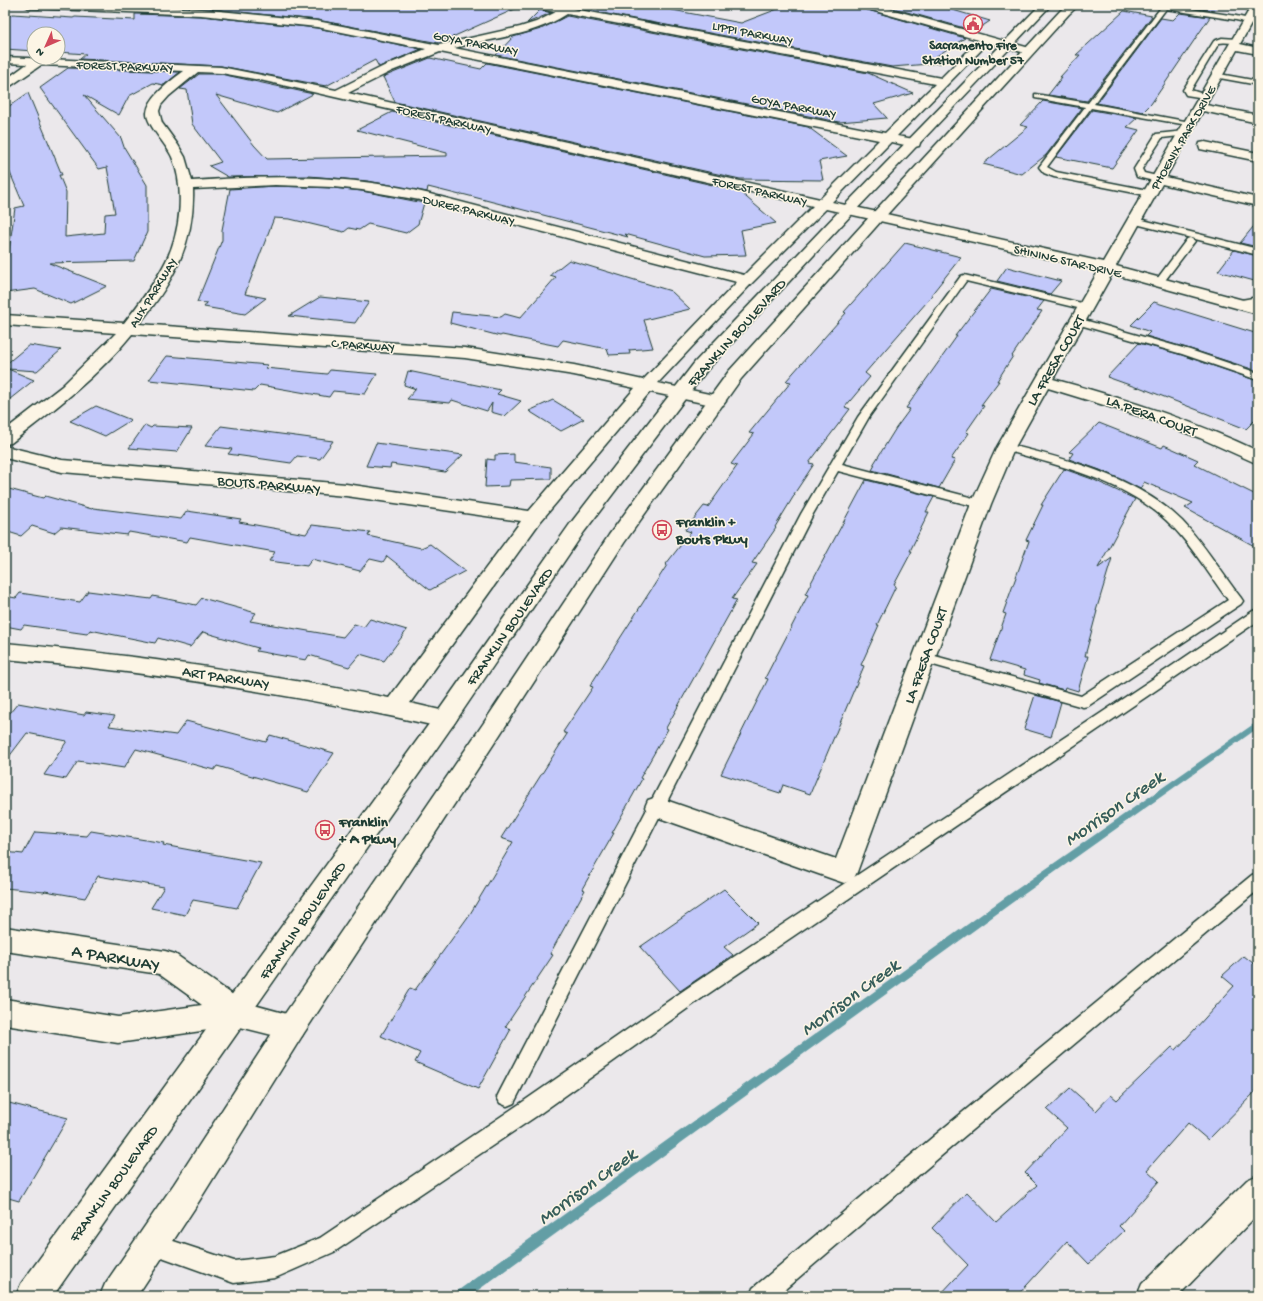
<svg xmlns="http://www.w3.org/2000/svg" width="1263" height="1301" viewBox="0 0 1263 1301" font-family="'Gochi Hand',sans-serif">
  <rect width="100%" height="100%" fill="#ebe8eb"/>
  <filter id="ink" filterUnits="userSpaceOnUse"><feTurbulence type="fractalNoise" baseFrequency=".025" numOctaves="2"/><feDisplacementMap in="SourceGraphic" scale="8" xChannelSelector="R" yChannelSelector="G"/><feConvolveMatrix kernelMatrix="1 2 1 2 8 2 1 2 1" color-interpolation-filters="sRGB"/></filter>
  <g filter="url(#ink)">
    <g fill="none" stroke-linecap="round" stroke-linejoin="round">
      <polygon fill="#639ea5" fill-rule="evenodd" points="1258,721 1258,728 1013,902 470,1296 454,1296 456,1292 1007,896"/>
    </g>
    <g fill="#c2c8fa" stroke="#1f3d34">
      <polygon points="141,5 524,5 439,43 317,20 201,8"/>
      <polygon points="562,5 646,5 741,23 788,5 859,5 861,8 965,38 935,57 941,63 892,67 575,8 573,6"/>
      <polygon points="882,5 925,5 932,7 936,5 990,21 975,31"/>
      <polygon points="1187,5 1219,5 1215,11 1185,7"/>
      <polygon points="540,10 551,13 527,23"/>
      <polygon points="1124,11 1152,16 1087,101 1048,95 1062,77 1060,77 1080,55 1076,55"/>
      <polygon points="1180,13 1210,17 1151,104 1143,112 1097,103 1161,18 1173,20"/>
      <polygon points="13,14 73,18 75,17 135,20 135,14 201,16 317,28 421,49 379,67 375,60 326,86 221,66 80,59 86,54 58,52 58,34 34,34 34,51 5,49 5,18"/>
      <polygon points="567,16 868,73 913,93 874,104 887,118 839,122 496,55 513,37 541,29"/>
      <polygon points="430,58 481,69 487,63 808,127 847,156 819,161 823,180 740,179 395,102 383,77"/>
      <polygon points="68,68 180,72 164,85 153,83 129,96 119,115 84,95 121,138 124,147 147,185 147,232 134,261 49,263 107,286 71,304 35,289 5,293 5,257 8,257 15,208 24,206 5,161 5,109 28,93 62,175 59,175 66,192 65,237 104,233 105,214 115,213 107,167 99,169 40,88"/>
      <polygon points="199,74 221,74 313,94 277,113 216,95 254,145 267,159 447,156 447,153 357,130 392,112 739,191 776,223 741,230 746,255 705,256 625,234 628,237 462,194 460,195 428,187 427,192 368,181 309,176 228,177 209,166 221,162 192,124 187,90 180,89"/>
      <polygon points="1043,101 1082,108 1046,155 1022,174 983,164 1028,127 1020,125"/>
      <polygon points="1092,110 1137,118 1127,127 1139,130 1112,168 1056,157"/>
      <polygon points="275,186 333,188 362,191 424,203 418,224 406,233 368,224 359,230 349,228 344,232 290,219 274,218 245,294 266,298 245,314 204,307 207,303 197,302 222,240 222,230 230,189"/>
      <polygon points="1258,221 1258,247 1240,243"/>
      <polygon points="905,243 961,257 931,295 933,295 865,373 870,377 845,407 850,409 809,463 814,464 794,494 795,494 775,527 776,528 752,563 757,564 732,599 737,600 666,728 668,729 640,778 642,779 612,833 614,833 582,889 585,890 550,954 553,955 505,1027 511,1029 478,1089 415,1062 420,1053 381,1036 410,988 415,990 470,914 513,842 501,838 567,734 563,732 593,687 590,686 617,643 667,565 666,564 691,532 685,530 704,506 708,507 737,466 731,464 754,434 749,433 791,382 786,381 846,313 844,312"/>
      <polygon points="1234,250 1258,256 1258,282 1218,271"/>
      <polygon points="569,260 671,291 690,309 644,320 653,348 629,350 630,354 609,355 607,349 563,340 558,346 502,335 500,336 450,323 452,312 501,317 505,314 520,318 556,277 550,275"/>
      <polygon points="1007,267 1061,281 1050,294 997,281"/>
      <polygon points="991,289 1044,301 1037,310 1042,311 1012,356 1013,356 997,381 999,381 981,405 984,406 966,432 969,433 951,459 955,460 939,488 872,470 875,465 873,465 896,428 910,409 906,408 957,336 955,336"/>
      <polygon points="320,297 369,302 355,323 289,316"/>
      <polygon points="1154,302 1258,334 1258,371 1190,349 1146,336 1150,332 1131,325"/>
      <polygon points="1139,343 1182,355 1258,381 1258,417 1246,429 1139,387 1138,388 1107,377"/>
      <polygon points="29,345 61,350 37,371 8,369 34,380 5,403 5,365"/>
      <polygon points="167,356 268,365 265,368 327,374 330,370 377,374 365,394 333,391 329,397 260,385 254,391 149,380"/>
      <polygon points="408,371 501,390 497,394 521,401 505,416 491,412 492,403 487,411 452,400 450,403 407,399 416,389 404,385"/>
      <polygon points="553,400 584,419 561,431 529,411"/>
      <polygon points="96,406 131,420 105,436 70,421"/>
      <polygon points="1099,423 1162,448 1164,445 1198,460 1194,464 1258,496 1258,548 1185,508 1193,503 1144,482 1140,489 1100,470 1069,459 1073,453 1069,452"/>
      <polygon points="145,425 151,428 153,426 192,428 177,452 129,448"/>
      <polygon points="221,426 273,433 333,441 320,459 297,456 291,463 228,454 232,449 205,446"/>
      <polygon points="376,443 463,455 445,472 391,464 390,468 366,466"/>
      <polygon points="514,454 514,462 551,467 551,479 510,480 509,486 485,487 487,459 495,460 495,455"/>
      <polygon points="1064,469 1092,479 1135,499 1098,568 1112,558 1096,611 1097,611 1085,656 1088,656 1078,691 1065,687 1064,690 1039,683 1040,680 1024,675 1025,670 990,660 1006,614 1003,613 1029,541 1026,540 1043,505 1041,505"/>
      <polygon points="866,480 934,497 926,512 929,512 910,551 912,551 894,585 896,586 877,625 879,625 861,665 864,666 810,794 783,785 780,793 721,774 768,679 765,678 808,595 805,594"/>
      <polygon points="5,488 43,498 45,496 92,509 93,508 181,519 187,511 241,519 239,522 306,534 312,525 370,532 368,536 421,548 430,544 465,571 430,590 387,556 383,562 370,559 360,571 312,559 307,566 269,561 275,552 190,537 187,542 129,532 127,535 61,527 54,533 32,526 21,536 5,531"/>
      <polygon points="88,591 151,599 153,596 196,605 202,598 256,613 250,621 343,637 354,624 364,627 370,619 407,630 384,661 360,654 349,667 309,655 306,660 256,651 258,648 203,632 190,647 158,638 155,643 90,630 87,634 24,625 21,629 5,626 5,596 16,598 20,593 80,602"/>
      <polygon points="1035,695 1061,702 1051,737 1024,729"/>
      <polygon points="18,703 84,715 86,712 115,716 109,726 176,735 186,721 266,742 270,735 334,753 308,792 217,766 214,770 136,749 124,768 78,761 66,779 44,775 67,741 27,733 5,762 5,719"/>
      <polygon points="91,831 164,843 163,845 261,863 237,908 193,900 185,915 151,908 164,887 98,876 85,898 45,891 44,892 5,888 5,852 23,854 35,832 87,836"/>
      <polygon points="724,889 758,923 724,947 733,955 680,991 640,947"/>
      <polygon points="1244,956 1258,967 1258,1089 1208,1140 1188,1123 1147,1170 1159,1181 1119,1226 1124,1231 1089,1264 1067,1241 1017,1296 939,1296 968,1265 932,1228 967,1192 996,1222 1037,1185 1025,1173 1067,1128 1047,1110 1070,1088 1096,1111 1111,1095 1117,1100 1172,1047 1176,1050 1234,986 1222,976"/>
      <polygon points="5,1102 68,1118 19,1201 5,1197"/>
    </g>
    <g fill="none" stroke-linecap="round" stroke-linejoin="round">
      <g stroke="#1f3d34" stroke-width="3">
        <g id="service">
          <polygon points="1164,5 1236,16 1258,21 1258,25 1236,20 1166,9 1094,104 1190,122 1193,122 1193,126 1091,108 1047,167 1056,172 1153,191 1154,193 1153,195 1150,196 1054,177 1044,173 1039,167 1085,107 1035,98 1035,94 1088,103 1162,6"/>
          <path d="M1222,38L1237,39L1240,41C1235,45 1226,41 1219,43L1191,90L1209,96L1205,98L1186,95L1183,90L1214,41Z"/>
          <polygon points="1214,73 1258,81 1258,85 1214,77"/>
          <polygon points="1185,131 1189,133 1188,135 1162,138 1142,169 1144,173 1161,177 1162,179 1161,181 1158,182 1137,177 1134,169 1156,134"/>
          <polygon points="1135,218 1258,249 1258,255 1132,223 1130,221"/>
          <polygon points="1190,238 1195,241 1163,283 1157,283 1155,281 1157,279 1187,239"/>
          <polygon points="964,275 1090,305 1091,307 1086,310 966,281 869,417 842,464 985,501 987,504 985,507 981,508 838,471 813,514 514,1103 507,1106 500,1103 497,1097 500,1091 801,514 858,417 961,276"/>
          <polygon points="1258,297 1258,303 1240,306 1235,303 1236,301"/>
          <polygon points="1077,318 1190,350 1258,373 1258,380 1182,354 1073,323 1072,321 1073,319"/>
          <path d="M1006,444C1065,458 1137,477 1182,521C1204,544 1221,572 1241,598L1243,601L1241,604L1088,706L1083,707L919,661L917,658L919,655L924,653L1081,696L1228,600C1210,576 1194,549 1173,527C1128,480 1061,467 1002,449L1000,447L1002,445Z"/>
          <polygon points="1258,609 1258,621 705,996 538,1115 334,1252 275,1278 234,1283 145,1251 142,1244 145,1237 152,1234 234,1261 275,1256 320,1238 524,1101 693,984 1166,670 1253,611"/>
          <polygon points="1258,873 1258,890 954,1145 777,1296 750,1296 753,1288 940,1131 1252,875"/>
        </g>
      </g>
      <g stroke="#1f3d34" stroke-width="3">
        <g id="minor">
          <path d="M24,5H105L201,9L317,21L439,45L520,27L536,22L556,12L530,7L529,5L573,7L574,9L941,78L982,37L986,36L991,39L990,41L897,136L919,140L920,143L919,146L914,147L891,142L832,202L1103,262L1252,5H1258V12L1240,44L1258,48V54L1237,50L1206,105L1258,115V123L1203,111L1166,177L1258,198V206L1162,184L1116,266L1258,304V314L1112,274L1053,379C1123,398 1192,420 1258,451V464L1200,438L1146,418L1048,388L1015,447L991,504L857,872L853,880L844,883L648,814L645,807L648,800L657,797L836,859L971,504L997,447L1099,270L826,209L752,283L658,383L723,397L726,401L723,405L717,406L650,392L540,522L410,703L453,713L457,719L453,725L445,728C300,695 153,672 5,659V643C134,655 262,673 389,698L521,521L346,496L62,472L5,458V446L62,460L346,484L529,511L635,388L574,375L465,358L132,334C98,376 54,410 11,443L5,444V430L62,386L116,333L5,325V315L124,323C139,304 155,283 166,261C181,231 185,188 172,157C167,145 146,124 147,113C148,97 172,80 184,71L41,65L9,87L5,89V80L27,64L5,63V57L221,67L336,90L384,66L426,49L317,27L201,15L29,8ZM567,14L935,84L885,133L454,48C493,38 533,36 567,14ZM440,52L879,140L820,199L348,93L392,71ZM198,72L221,73L260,80L813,206L744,275L426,193C349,174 270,175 192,181L185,157L178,145L162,123L159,111L161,105L169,96ZM275,185L333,187L362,190L420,200L737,282L643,380L574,365L465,348L139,324C172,284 195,243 193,189Z"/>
          <polygon points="1205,142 1258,153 1258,161 1200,149 1199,146 1200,143"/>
          <polygon points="1258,1175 1258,1214 1178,1296 1137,1296 1142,1284 1247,1180"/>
        </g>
      </g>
      <g stroke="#1f3d34" stroke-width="3">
        <g id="tertiary">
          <polygon points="860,5 876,5 1033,49 1035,51 1029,54 1025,53 861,7"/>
          <polygon points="5,927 165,951 175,954 243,1002 302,1018 306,1027 302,1036 292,1040 236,1026 118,1043 5,1025 5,999 118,1017 202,1005 159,974 5,951"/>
        </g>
      </g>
      <g stroke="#1f3d34" stroke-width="3">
        <g id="secondary">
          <polygon points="1040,5 1051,5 853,213 707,370 584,532 453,725 53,1296 16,1296 21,1284 437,713 570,524 695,362 843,207"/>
          <polygon points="1068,5 1079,5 1069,14 882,220 741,379 624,543 499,736 302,1036 196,1206 137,1296 100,1296 105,1284 174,1184 282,1018 483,724 609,535 729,371 872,214 1061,10"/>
        </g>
      </g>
      <use href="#service" fill="#fcf5e5" fill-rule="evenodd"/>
      <use href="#minor" fill="#fcf5e5" fill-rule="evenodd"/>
      <use href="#tertiary" fill="#fcf5e5" fill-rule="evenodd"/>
      <use href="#secondary" fill="#fcf5e5" fill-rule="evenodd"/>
    </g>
  </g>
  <defs>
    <g id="civic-ring" transform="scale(1)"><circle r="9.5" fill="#fcf5e5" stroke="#d1495b" stroke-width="1.5"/><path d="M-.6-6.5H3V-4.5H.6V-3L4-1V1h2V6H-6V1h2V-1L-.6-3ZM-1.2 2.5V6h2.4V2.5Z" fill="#d1495b"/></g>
    <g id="bus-ring" transform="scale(1)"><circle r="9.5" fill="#fcf5e5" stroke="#d1495b" stroke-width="1.5"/><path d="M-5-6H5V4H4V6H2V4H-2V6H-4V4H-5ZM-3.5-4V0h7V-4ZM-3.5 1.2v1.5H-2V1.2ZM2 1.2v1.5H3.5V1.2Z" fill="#d1495b"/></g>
  </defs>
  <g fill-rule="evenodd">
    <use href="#civic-ring" x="973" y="24"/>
    <use href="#bus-ring" x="662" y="530"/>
    <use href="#bus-ring" x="325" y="830"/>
  </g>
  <g text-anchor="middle" stroke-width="3" stroke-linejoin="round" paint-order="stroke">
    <g font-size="13" fill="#1f3d34" stroke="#fcf5e5">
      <text transform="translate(753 32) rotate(11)" y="5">LIPPI PARKWAY</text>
      <text transform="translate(476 42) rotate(11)" y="5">GOYA PARKWAY</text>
      <text transform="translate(125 65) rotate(2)" y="5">FOREST PARKWAY</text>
      <text transform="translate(794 105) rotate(11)" y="5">GOYA PARKWAY</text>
      <text transform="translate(444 118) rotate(13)" y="5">FOREST PARKWAY</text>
      <text transform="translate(1182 137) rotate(-60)" y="5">PHOENIX PARK DRIVE</text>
      <text transform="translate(760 190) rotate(13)" y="5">FOREST PARKWAY</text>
      <text transform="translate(469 209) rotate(14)" y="5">DURER PARKWAY</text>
      <text transform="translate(1068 260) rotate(13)" y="5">SHINING STAR DRIVE</text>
      <text transform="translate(152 292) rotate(-58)" y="5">ALIX PARKWAY</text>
      <text transform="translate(363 344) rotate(4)" y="5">C PARKWAY</text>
    </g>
    <g font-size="13" font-weight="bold" fill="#1f3d34" stroke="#fcf5e5">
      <text x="973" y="49">Sacramento Fire<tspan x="973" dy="15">Station Number 57</tspan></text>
    </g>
    <g font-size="15" fill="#1f3d34" stroke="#fcf5e5">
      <text transform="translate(736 332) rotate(-48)" y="5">FRANKLIN BOULEVARD</text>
      <text transform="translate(1055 360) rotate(-60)" y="5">LA FRESA COURT</text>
      <text transform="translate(1152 415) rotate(20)" y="5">LA PERA COURT</text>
      <text transform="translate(269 484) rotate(5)" y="5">BOUTS PARKWAY</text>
      <text transform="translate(509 626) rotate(-55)" y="5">FRANKLIN BOULEVARD</text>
      <text transform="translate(925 655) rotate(-70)" y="5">LA FRESA COURT</text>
      <text transform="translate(226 677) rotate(9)" y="5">ART PARKWAY</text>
      <text transform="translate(302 920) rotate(-55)" y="5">FRANKLIN BOULEVARD</text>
      <text transform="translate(113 1183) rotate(-54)" y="5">FRANKLIN BOULEVARD</text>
    </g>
    <g font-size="15" font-weight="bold" fill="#1f3d34" stroke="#fcf5e5" text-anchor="start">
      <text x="676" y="526">Franklin +<tspan x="676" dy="17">Bouts Pkwy</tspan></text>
      <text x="339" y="826">Franklin<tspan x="339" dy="17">+ A Pkwy</tspan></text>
    </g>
    <g font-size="18" fill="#1f3d34" stroke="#fcf5e5">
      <text transform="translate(116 957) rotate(10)" y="6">A PARKWAY</text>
    </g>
    <g font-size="19" font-style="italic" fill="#365d5a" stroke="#fcf5e5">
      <text transform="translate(1113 807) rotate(-35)" y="7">Morrison Creek</text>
      <text transform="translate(849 996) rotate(-36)" y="7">Morrison Creek</text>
      <text transform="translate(586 1185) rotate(-36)" y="7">Morrison Creek</text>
    </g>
  </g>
  <rect width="1263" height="1301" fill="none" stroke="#fcf5e5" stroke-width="20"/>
  <rect x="10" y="10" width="1243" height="1281" fill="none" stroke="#1f3d34" stroke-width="1.5" filter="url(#ink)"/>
  <g transform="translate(46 46) rotate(225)"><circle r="19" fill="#fcf5e5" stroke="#a4ab9e"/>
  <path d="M0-3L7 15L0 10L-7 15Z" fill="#d1495b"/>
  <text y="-6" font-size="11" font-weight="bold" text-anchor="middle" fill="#1f3d34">N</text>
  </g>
</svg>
